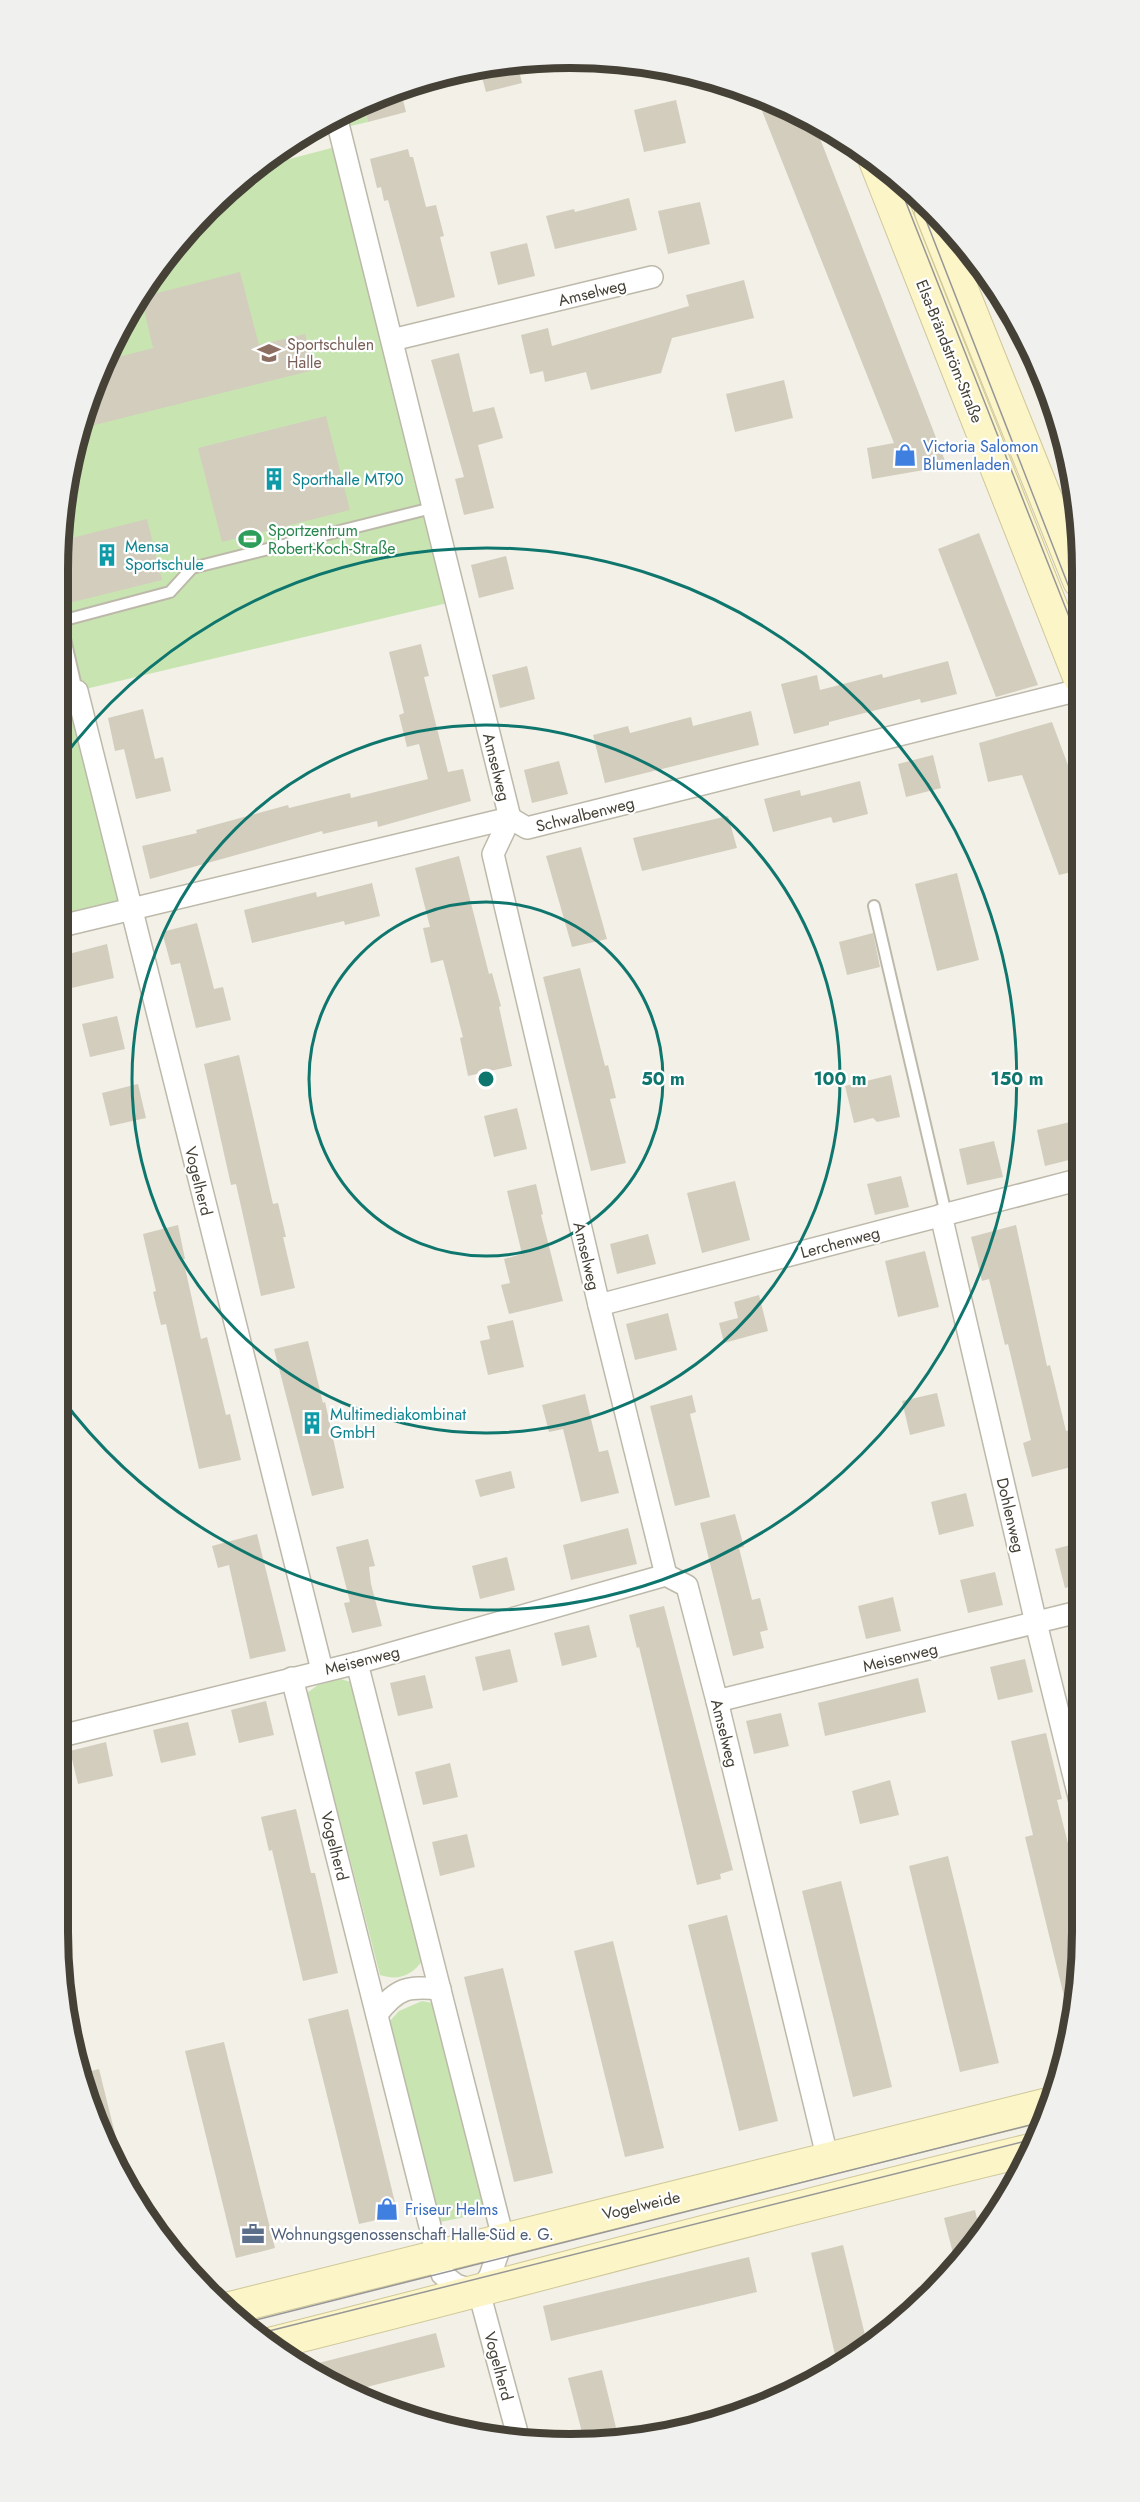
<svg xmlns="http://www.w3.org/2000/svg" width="1140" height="2502" viewBox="0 0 1140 2502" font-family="Jost,sans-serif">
  <rect width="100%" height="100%" fill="#f2f0e7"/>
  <g fill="#c8e5b1">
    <polygon points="363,102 368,122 346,127 342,113"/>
    <polygon points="343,145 456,601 77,691 130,909 57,927 57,570 67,470 96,374 143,285 207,208 255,168"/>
    <polygon points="1004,304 1044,373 1072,478"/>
    <path d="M341,1679L357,1684L423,1960C411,1976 399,1981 380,1975L307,1693L318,1685Z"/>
    <polygon points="422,2001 433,2003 489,2212 440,2222 389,2022 399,2011"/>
  </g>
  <g fill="#d3cdbd">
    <polygon points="517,62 522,83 486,92 479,66"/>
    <polygon points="400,88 406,112 368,122 363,102"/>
    <polygon points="755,93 766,96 814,123 947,466 872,479 867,448 894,443"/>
    <polygon points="676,100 686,143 644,152 634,110"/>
    <polygon points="408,149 410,157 413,157 426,207 436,205 444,236 440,237 455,297 417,307 388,200 384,201 381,187 377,188 370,159"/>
    <polygon points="629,198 637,230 555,249 546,216 574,209 575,212"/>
    <polygon points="700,202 710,244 668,254 658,211"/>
    <polygon points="527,243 535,276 498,285 490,252"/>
    <polygon points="240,272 259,345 305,334 314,370 79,429 96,374 103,361 153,348 141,297"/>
    <polygon points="744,280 754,318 672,338 661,373 591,390 586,372 545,382 543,371 530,374 521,335 548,328 552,346 689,306 686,295"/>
    <polygon points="459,353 473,412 494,407 503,438 478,445 494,508 464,515 455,479 464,477 431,360"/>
    <polygon points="784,380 793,418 735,432 726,394"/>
    <polygon points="326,416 350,510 222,542 198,448"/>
    <polygon points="147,519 162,580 57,606 60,541"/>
    <polygon points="979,533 1038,685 996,697 938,549"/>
    <polygon points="506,556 514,589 479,598 471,565"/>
    <polygon points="421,644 429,676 424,677 448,772 463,769 471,801 378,827 377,821 323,834 322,831 150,879 142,846 197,833 196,830 288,805 289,808 350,793 351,798 428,779 419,744 407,747 399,715 404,713 389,652"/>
    <polygon points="948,661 957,694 921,703 920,699 829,722 829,725 794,734 781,684 817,675 820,690 882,674 883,678"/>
    <polygon points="527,666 535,699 500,708 492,675"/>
    <polygon points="143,709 155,759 163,757 171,791 136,799 124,749 115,751 108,718"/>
    <polygon points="751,711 759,745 605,783 593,735 628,726 630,733 691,717 693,726"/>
    <polygon points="1052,722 1079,795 1080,870 1059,875 1022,775 988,782 979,743"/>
    <polygon points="933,755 941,788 906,797 898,764"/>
    <polygon points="559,761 568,794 532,803 524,770"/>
    <polygon points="860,781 868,814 833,823 831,817 773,832 764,799 800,790 801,796"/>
    <polygon points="728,816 737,848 642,871 633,838"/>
    <polygon points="581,847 607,939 572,947 546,856"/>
    <polygon points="459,856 489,974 492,973 501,1006 499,1007 512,1066 468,1076 460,1038 463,1037 443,960 431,963 423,928 430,927 415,868"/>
    <polygon points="957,873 979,960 937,971 915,884"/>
    <polygon points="372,883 380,916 345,925 344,921 252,943 244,910 316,892 317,897"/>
    <polygon points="197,923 214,989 223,987 231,1020 196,1028 180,963 171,965 162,932"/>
    <polygon points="873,933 880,967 847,975 839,942"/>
    <polygon points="107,944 114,978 63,990 57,957"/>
    <polygon points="580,968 605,1066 608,1065 616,1098 610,1099 626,1163 591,1171 543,977"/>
    <polygon points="117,1016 125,1049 90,1057 82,1024"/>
    <polygon points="239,1055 273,1204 278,1203 286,1237 283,1237 295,1288 261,1296 236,1184 231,1185 204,1064"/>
    <polygon points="891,1075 900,1117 877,1122 873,1118 854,1123 845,1086"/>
    <polygon points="138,1084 146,1118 110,1126 102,1093"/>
    <polygon points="517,1108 527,1149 494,1157 484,1116"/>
    <polygon points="1074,1121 1081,1157 1045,1166 1037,1130"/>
    <polygon points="994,1141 1003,1177 967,1185 959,1149"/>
    <polygon points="901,1176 909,1207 875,1215 867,1184"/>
    <polygon points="735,1181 750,1240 702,1253 687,1193"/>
    <polygon points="536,1184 543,1214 541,1215 563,1301 509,1314 501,1285 510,1283 504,1259 522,1254 507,1191"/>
    <polygon points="178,1225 185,1259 183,1259 201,1339 207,1337 226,1415 230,1414 241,1460 199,1469 166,1324 161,1325 153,1292 156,1291 143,1234"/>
    <polygon points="1016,1225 1047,1366 1050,1365 1066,1431 1070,1430 1079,1465 1032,1477 1023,1443 1031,1440 1008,1344 1005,1345 989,1279 982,1281 971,1237"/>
    <polygon points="648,1234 656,1264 617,1274 610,1244"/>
    <polygon points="925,1251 939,1307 898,1317 885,1261"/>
    <polygon points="759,1295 768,1331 724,1343 719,1323 738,1318 734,1302"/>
    <polygon points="668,1313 677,1350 635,1360 626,1324"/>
    <polygon points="513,1320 524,1367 488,1375 480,1341 490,1339 487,1326"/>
    <polygon points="308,1341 323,1403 325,1402 344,1488 312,1496 274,1349"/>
    <polygon points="937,1393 945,1426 910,1435 902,1401"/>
    <polygon points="585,1394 599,1452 608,1450 619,1493 581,1502 563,1429 549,1432 542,1405"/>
    <polygon points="692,1395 696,1412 690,1414 710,1497 675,1506 650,1406"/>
    <polygon points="511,1471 515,1488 480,1497 475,1480"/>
    <polygon points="966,1493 974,1526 939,1535 931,1502"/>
    <polygon points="735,1514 744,1547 739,1548 752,1600 760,1598 768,1630 760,1632 764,1648 733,1656 700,1523"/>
    <polygon points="628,1528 637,1564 571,1580 563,1545"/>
    <polygon points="257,1534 286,1651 250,1659 229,1565 218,1568 212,1546"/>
    <polygon points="368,1539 375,1566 369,1567 371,1584 382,1626 352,1633 344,1603 350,1602 336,1547"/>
    <polygon points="1082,1542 1082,1583 1065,1588 1055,1549"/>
    <polygon points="507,1557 515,1590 480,1599 472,1566"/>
    <polygon points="995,1572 1003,1605 968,1613 960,1580"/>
    <polygon points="893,1597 901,1631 866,1639 858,1606"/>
    <polygon points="664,1606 733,1870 720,1874 721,1879 697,1885 639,1647 637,1648 629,1615"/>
    <polygon points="589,1625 597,1657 562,1666 554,1633"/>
    <polygon points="510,1649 518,1682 483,1691 475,1657"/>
    <polygon points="1025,1659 1033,1692 998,1700 990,1667"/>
    <polygon points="425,1675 433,1708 398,1716 390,1683"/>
    <polygon points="918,1678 926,1712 825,1736 818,1703"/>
    <polygon points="266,1701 274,1735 239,1743 231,1710"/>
    <polygon points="781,1713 789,1746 754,1754 746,1721"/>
    <polygon points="188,1722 196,1755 161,1763 153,1730"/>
    <polygon points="1046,1733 1062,1799 1057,1800 1083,1903 1083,1932 1074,2024 1071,2025 1025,1837 1033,1835 1011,1741"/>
    <polygon points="106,1742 113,1776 78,1784 70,1751"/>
    <polygon points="450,1763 458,1797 423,1805 415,1772"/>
    <polygon points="890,1780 899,1815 860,1824 852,1791"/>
    <polygon points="296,1809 311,1873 315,1873 338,1973 303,1981 272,1850 269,1851 261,1817"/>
    <polygon points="467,1834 475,1867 440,1876 432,1842"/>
    <polygon points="948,1856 999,2063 960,2072 909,1866"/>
    <polygon points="841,1881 892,2087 853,2097 802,1891"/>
    <polygon points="727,1915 778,2121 739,2131 688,1925"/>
    <polygon points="613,1941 664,2148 625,2157 574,1951"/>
    <polygon points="503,1968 553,2173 514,2182 464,1977"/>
    <polygon points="348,2009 398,2215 359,2224 308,2019"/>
    <polygon points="224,2042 275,2248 236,2258 185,2051"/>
    <polygon points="99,2069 119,2150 110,2153 84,2097 80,2074"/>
    <polygon points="975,2210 980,2232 957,2269 944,2218"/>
    <polygon points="843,2245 867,2343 838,2367 811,2253"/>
    <polygon points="749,2257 757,2292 551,2341 543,2306"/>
    <polygon points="436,2333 445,2367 351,2391 314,2376 303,2367"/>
    <polygon points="602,2370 619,2440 585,2444 568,2378"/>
  </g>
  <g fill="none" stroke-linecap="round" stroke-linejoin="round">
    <g stroke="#bdb9aa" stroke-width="14">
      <g id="lane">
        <polyline points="77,691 61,621 170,592 192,568 432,508"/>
        <polyline points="874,906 946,1214"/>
        <polyline points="1078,1067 1080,1077"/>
      </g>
    </g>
    <g stroke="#bdb9aa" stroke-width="24">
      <g id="street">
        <polyline points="336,116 510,818 493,854 599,1305 666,1575 687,1586 717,1701 828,2160"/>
        <polyline points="392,340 652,277"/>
        <polyline points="77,691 322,1670"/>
        <polyline points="57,927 510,818 527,828 1079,690"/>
        <polyline points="941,1215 1036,1623 1083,1813"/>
        <polyline points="599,1305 1081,1179"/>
        <polyline points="357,1663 503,2238 490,2276 479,2292"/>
        <polyline points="292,1678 442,2274 456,2285 478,2292"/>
        <polyline points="717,1701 1082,1611"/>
        <polyline points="57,1737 357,1663 666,1575"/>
        <path d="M377,2014C397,1988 407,1986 440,1989"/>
        <polyline points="479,2292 519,2440"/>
      </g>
    </g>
    <g stroke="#d0c798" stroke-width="34">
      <g id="secondary">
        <polyline points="874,158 1079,677"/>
        <polyline points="931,212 1079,581"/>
        <path d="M230,2308C504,2238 778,2173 1052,2103"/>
        <path d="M273,2343C526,2280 777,2210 1030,2150"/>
      </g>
    </g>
    <use href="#lane" stroke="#fff" stroke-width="10"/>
    <use href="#street" stroke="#fff" stroke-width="21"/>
    <use href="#secondary" stroke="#fcf5c8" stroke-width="32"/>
    <g stroke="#969696" stroke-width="1.5">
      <polyline points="896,177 1079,642"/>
      <polyline points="917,197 1079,613"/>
      <polyline points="248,2322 1046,2121"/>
      <polyline points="261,2333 1038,2138"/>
    </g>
  </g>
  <g fill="none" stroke="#0f766e" stroke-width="3">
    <circle cx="486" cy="1079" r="177"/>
    <circle cx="486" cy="1079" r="354"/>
    <path d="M59 763A531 531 0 1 1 59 1395"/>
  </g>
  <defs>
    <g id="school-bare" transform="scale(1.8)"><path d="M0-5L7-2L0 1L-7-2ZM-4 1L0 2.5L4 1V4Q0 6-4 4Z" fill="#8d6e63" stroke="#fff" stroke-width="2.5" paint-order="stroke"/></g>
    <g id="shop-bare" transform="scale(1.8)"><path d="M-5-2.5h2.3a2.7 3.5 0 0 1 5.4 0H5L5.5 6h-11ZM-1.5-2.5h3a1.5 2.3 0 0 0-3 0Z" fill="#3f7fe0" stroke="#fff" stroke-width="2.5" paint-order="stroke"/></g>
    <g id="building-bare" transform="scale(1.8)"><path d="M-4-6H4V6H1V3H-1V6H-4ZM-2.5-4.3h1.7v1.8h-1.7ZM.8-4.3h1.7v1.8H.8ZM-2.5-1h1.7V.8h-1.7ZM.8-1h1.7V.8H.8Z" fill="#0f9aa8" stroke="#fff" stroke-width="2.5" paint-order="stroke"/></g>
    <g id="stadium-bare" transform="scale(1.8)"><path d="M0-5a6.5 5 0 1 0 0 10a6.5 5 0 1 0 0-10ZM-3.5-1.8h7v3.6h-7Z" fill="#2e9e5b" stroke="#fff" stroke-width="2.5" paint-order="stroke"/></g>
    <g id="office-bare" transform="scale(1.8)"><path d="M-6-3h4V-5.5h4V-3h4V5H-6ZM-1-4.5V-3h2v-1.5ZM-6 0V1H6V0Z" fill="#5c6f8a" stroke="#fff" stroke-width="2.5" paint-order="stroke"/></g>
  </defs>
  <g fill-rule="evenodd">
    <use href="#school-bare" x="269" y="353"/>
    <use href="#shop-bare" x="905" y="455"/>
    <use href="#building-bare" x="274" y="479"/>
    <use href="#stadium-bare" x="250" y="539"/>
    <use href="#building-bare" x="107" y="555"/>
    <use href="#building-bare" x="312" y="1423"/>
    <use href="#shop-bare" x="387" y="2209"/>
    <use href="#office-bare" x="253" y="2234"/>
  </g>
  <g text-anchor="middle" stroke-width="4.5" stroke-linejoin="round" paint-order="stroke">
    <g font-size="16" fill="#454136" stroke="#fff">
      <text transform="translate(592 292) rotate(-14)" y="6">Amselweg</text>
      <text transform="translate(950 351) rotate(68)" y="6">Elsa-Brändström-Straße</text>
      <text transform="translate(497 767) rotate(76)" y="6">Amselweg</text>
      <text transform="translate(585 814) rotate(-14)" y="6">Schwalbenweg</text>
      <text transform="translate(199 1181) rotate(76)" y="6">Vogelherd</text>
      <text transform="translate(840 1242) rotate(-15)" y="6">Lerchenweg</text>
      <text transform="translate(587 1256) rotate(77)" y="6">Amselweg</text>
      <text transform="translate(1011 1515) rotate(77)" y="6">Dohlenweg</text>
      <text transform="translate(900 1657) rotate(-14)" y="6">Meisenweg</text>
      <text transform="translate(362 1660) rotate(-14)" y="6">Meisenweg</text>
      <text transform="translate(725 1733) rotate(76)" y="6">Amselweg</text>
      <text transform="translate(335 1846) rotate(76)" y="6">Vogelherd</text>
      <text transform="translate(641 2205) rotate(-13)" y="6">Vogelweide</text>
      <text transform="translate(499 2366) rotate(75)" y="6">Vogelherd</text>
    </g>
    <g font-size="16" fill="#785e54" stroke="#fff" text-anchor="start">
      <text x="287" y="350">Sportschulen<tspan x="287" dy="18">Halle</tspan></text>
    </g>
    <g font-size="16" fill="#366cbe" stroke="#fff" text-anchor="start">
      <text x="923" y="452">Victoria Salomon<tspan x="923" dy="18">Blumenladen</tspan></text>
      <text x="405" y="2215">Friseur Helms</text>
    </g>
    <g font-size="16" fill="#0d838f" stroke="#fff" text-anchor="start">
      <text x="292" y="485">Sporthalle MT90</text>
      <text x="125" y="552">Mensa<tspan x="125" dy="18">Sportschule</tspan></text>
      <text x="330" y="1420">Multimediakombinat<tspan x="330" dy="18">GmbH</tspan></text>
    </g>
    <g font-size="16" fill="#27864d" stroke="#fff" text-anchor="start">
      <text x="268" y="536">Sportzentrum<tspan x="268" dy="18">Robert-Koch-Straße</tspan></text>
    </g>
    <g font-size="16" fill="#4e5e75" stroke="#fff" text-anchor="start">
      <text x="271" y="2240">Wohnungsgenossenschaft Halle-Süd e. G.</text>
    </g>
  </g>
  <path d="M0 0H1140V2502H0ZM570 68H570A502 502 0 0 1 1072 570V1932A502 502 0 0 1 570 2434H570A502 502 0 0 1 68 1932V570A502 502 0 0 1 570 68Z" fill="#f0f0ef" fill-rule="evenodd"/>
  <path fill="none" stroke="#454136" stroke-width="8" d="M570 68H570A502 502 0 0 1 1072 570V1932A502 502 0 0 1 570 2434H570A502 502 0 0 1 68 1932V570A502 502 0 0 1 570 68Z"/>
  <circle cx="486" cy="1079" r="9" fill="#0f766e" stroke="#fff" stroke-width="3"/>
  <g font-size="18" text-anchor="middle" font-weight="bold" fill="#0f766e" stroke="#fff" stroke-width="4.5" stroke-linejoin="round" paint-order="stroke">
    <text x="663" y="1085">50 m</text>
    <text x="840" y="1085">100 m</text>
    <text x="1017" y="1085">150 m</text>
  </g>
</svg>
